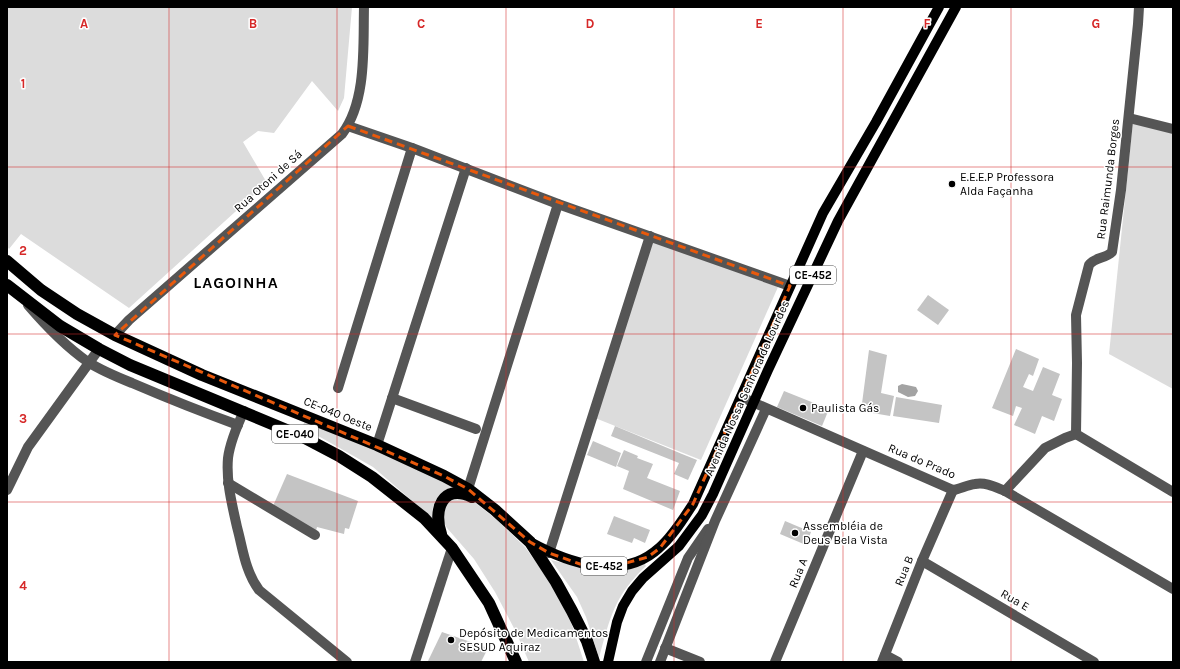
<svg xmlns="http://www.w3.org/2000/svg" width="1180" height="669" viewBox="0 0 1180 669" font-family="Karla,sans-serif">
  <rect width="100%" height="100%" fill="#fff"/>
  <g fill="#dcdcdc">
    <polygon points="7,7 352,7 344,98 338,111 312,81 274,133 258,131 243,142 267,183 129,308 21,234 9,249 7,246"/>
    <polygon points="1133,122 1173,132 1173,389 1109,354"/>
    <polygon points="652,239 778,287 701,460 595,418"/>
    <path d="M305,421L388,454L456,487C440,488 431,503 432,518L373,467L329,442L302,427Z"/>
    <polygon points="448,499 472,500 497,520 525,547 556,590 572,625 584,662 529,662 516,632 495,592 474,559 447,528 443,521 443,506"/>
    <path d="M551,560L588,569L602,570L644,563L646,566C614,596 610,618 599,658L586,617L577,597Z"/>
  </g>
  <polygon fill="#a3a3a3" points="902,384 916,387 918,391 915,396 908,397 898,392 898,386"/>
  <g fill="#c4c4c4">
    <polygon points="928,295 949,310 938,325 917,310"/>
    <polygon points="1016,349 1039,359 1033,376 1029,374 1023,387 1033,391 1043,367 1060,374 1052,395 1062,399 1054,421 1042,416 1035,434 1014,425 1022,408 1016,406 1013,416 992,408"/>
    <polygon points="869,350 887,355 881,393 894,396 890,416 861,411"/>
    <polygon points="784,391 829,409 822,426 777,407"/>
    <polygon points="896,397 942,405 939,423 893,416"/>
    <polygon points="615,426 682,454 680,458 682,454 697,460 688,480 674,474 679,463 611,436"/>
    <polygon points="593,441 621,453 616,467 587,455"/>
    <polygon points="624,450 638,456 637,458 653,464 647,478 680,491 673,510 623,489 629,471 617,466"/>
    <polygon points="287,474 358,501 349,529 345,528 344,534 317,527 316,531 273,506"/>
    <polygon points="614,516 650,530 645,543 634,538 632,543 607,534"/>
    <polygon points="785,521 811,532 806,545 780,534"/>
    <polygon points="442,632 488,648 481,662 433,662 428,661"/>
  </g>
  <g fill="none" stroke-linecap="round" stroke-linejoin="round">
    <g stroke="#555" stroke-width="10">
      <polyline points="1129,118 1173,129"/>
      <polyline points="348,126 412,148 558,204 790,286"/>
      <path d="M28,305C46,326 65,346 88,362C102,371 117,377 132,383C167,398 202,412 238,425"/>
      <path d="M115,335L129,320L342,134C367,101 363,47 364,7"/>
      <polyline points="338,388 412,148"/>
      <path d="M741,397L953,490C960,489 967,485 975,484C986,482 995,487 1005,491L1173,589"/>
      <polyline points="392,398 476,429"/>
      <path d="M244,411C237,426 230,442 228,458C226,482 232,504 237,527C243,549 245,571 259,590L347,662"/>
      <path d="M1076,434L1077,363L1076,315L1089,265C1095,257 1105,259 1112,252L1121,190L1138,24L1139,7"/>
      <polyline points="377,445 466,168"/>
      <polyline points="228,483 315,535"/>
      <polyline points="468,489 558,204"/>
      <polyline points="7,490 28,447 99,349"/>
      <polyline points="1005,491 1045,448 1065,438 1076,434 1173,492"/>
      <polyline points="549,553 650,236"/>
      <polyline points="922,561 1094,662"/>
      <polyline points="665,648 700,662"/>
      <polyline points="885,655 898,662"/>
      <polyline points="415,662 452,548"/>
      <polyline points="646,662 688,558 708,529"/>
      <polyline points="660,662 715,521 766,409"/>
      <polyline points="775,662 863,451"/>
      <polyline points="882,662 922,561 953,490"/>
    </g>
    <g stroke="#000" stroke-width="10">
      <path d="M530,542C568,563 622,582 659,548C673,536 683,519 693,504L823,213L876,122L939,7"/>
      <polyline points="608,662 617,622 623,606 632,591 643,578 679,546 702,515 713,494 768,370 838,221 956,7"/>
    </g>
    <g stroke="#000" stroke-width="12">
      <polyline points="7,261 41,290 77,314 115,335 202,375 377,445 444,476 468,489 495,510 530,542 556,582 572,611 587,641 594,662"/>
      <polyline points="7,285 60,326 99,349 130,365 301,436 339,456 372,477 424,518 452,548 489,603 516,662"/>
      <path d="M441,534C433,510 442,483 472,497"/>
    </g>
  </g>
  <path fill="none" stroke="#e8590c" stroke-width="3" stroke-dasharray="8 5" stroke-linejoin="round" d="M348,126L790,286L693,504L660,548L648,557L615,566L580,564L549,553L530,542L468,489L444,476L115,335Z"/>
  <path fill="none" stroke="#d62828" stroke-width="1" stroke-opacity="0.55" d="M169,7V662M337,7V662M506,7V662M674,7V662M843,7V662M1011,7V662M7,167H1173M7,334H1173M7,502H1173"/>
  <g fill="#000" stroke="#fff" stroke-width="1.5">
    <circle cx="952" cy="184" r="4"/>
    <circle cx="803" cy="408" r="4"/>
    <circle cx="795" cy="533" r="4"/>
    <circle cx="451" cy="640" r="4"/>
  </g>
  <g text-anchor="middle" stroke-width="3" stroke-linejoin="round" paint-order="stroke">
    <g fill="#fff" stroke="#4c4c4c" stroke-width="1">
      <rect x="790" y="266" width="46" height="18" rx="3"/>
      <rect x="272" y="425" width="46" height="18" rx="3"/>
      <rect x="581" y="557" width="46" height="18" rx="3"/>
    </g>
    <g font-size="11" font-weight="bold" fill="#000">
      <text x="813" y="279">CE-452</text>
      <text x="295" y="438">CE-040</text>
      <text x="604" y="570">CE-452</text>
    </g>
    <g font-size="12" fill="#000" stroke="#fff" text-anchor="start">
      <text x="960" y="181">E.E.E.P Professora<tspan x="960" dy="14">Alda Façanha</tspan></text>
      <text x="811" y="412">Paulista Gás</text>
      <text x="803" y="530">Assembléia de<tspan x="803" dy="14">Deus Bela Vista</tspan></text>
      <text x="459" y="637">Depósito de Medicamentos<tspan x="459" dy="14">SESUD Aquiraz</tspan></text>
    </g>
    <g font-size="12" fill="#000" stroke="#fff">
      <text transform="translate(1108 179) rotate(-83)" y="4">Rua Raimunda Borges</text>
      <text transform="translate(268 181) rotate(-42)" y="4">Rua Otoni de Sá</text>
      <text transform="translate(747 388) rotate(-66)" y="4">Avenida Nossa Senhora de Lourdes</text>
      <text transform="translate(338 414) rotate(22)" y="4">CE-040 Oeste</text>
      <text transform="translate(922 461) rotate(23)" y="4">Rua do Prado</text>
      <text transform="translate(904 571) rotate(-68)" y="4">Rua B</text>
      <text transform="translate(798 573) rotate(-68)" y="4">Rua A</text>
      <text transform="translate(1015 600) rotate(30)" y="4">Rua E</text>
    </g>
    <g font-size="16" font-weight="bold" letter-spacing="1" fill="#000" stroke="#fff">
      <text x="236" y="288">LAGOINHA</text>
    </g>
  </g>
  <g font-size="13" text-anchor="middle" font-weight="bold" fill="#d62828" stroke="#fff" stroke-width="3" stroke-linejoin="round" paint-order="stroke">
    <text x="84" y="28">A</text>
    <text x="253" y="28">B</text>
    <text x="421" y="28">C</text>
    <text x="590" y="28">D</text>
    <text x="759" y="28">E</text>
    <text x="927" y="28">F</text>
    <text x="1096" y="28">G</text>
    <text x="23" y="88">1</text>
    <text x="23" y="255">2</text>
    <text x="23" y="423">3</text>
    <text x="23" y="590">4</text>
  </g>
  <rect width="1180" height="669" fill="none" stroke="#000000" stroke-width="16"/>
</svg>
